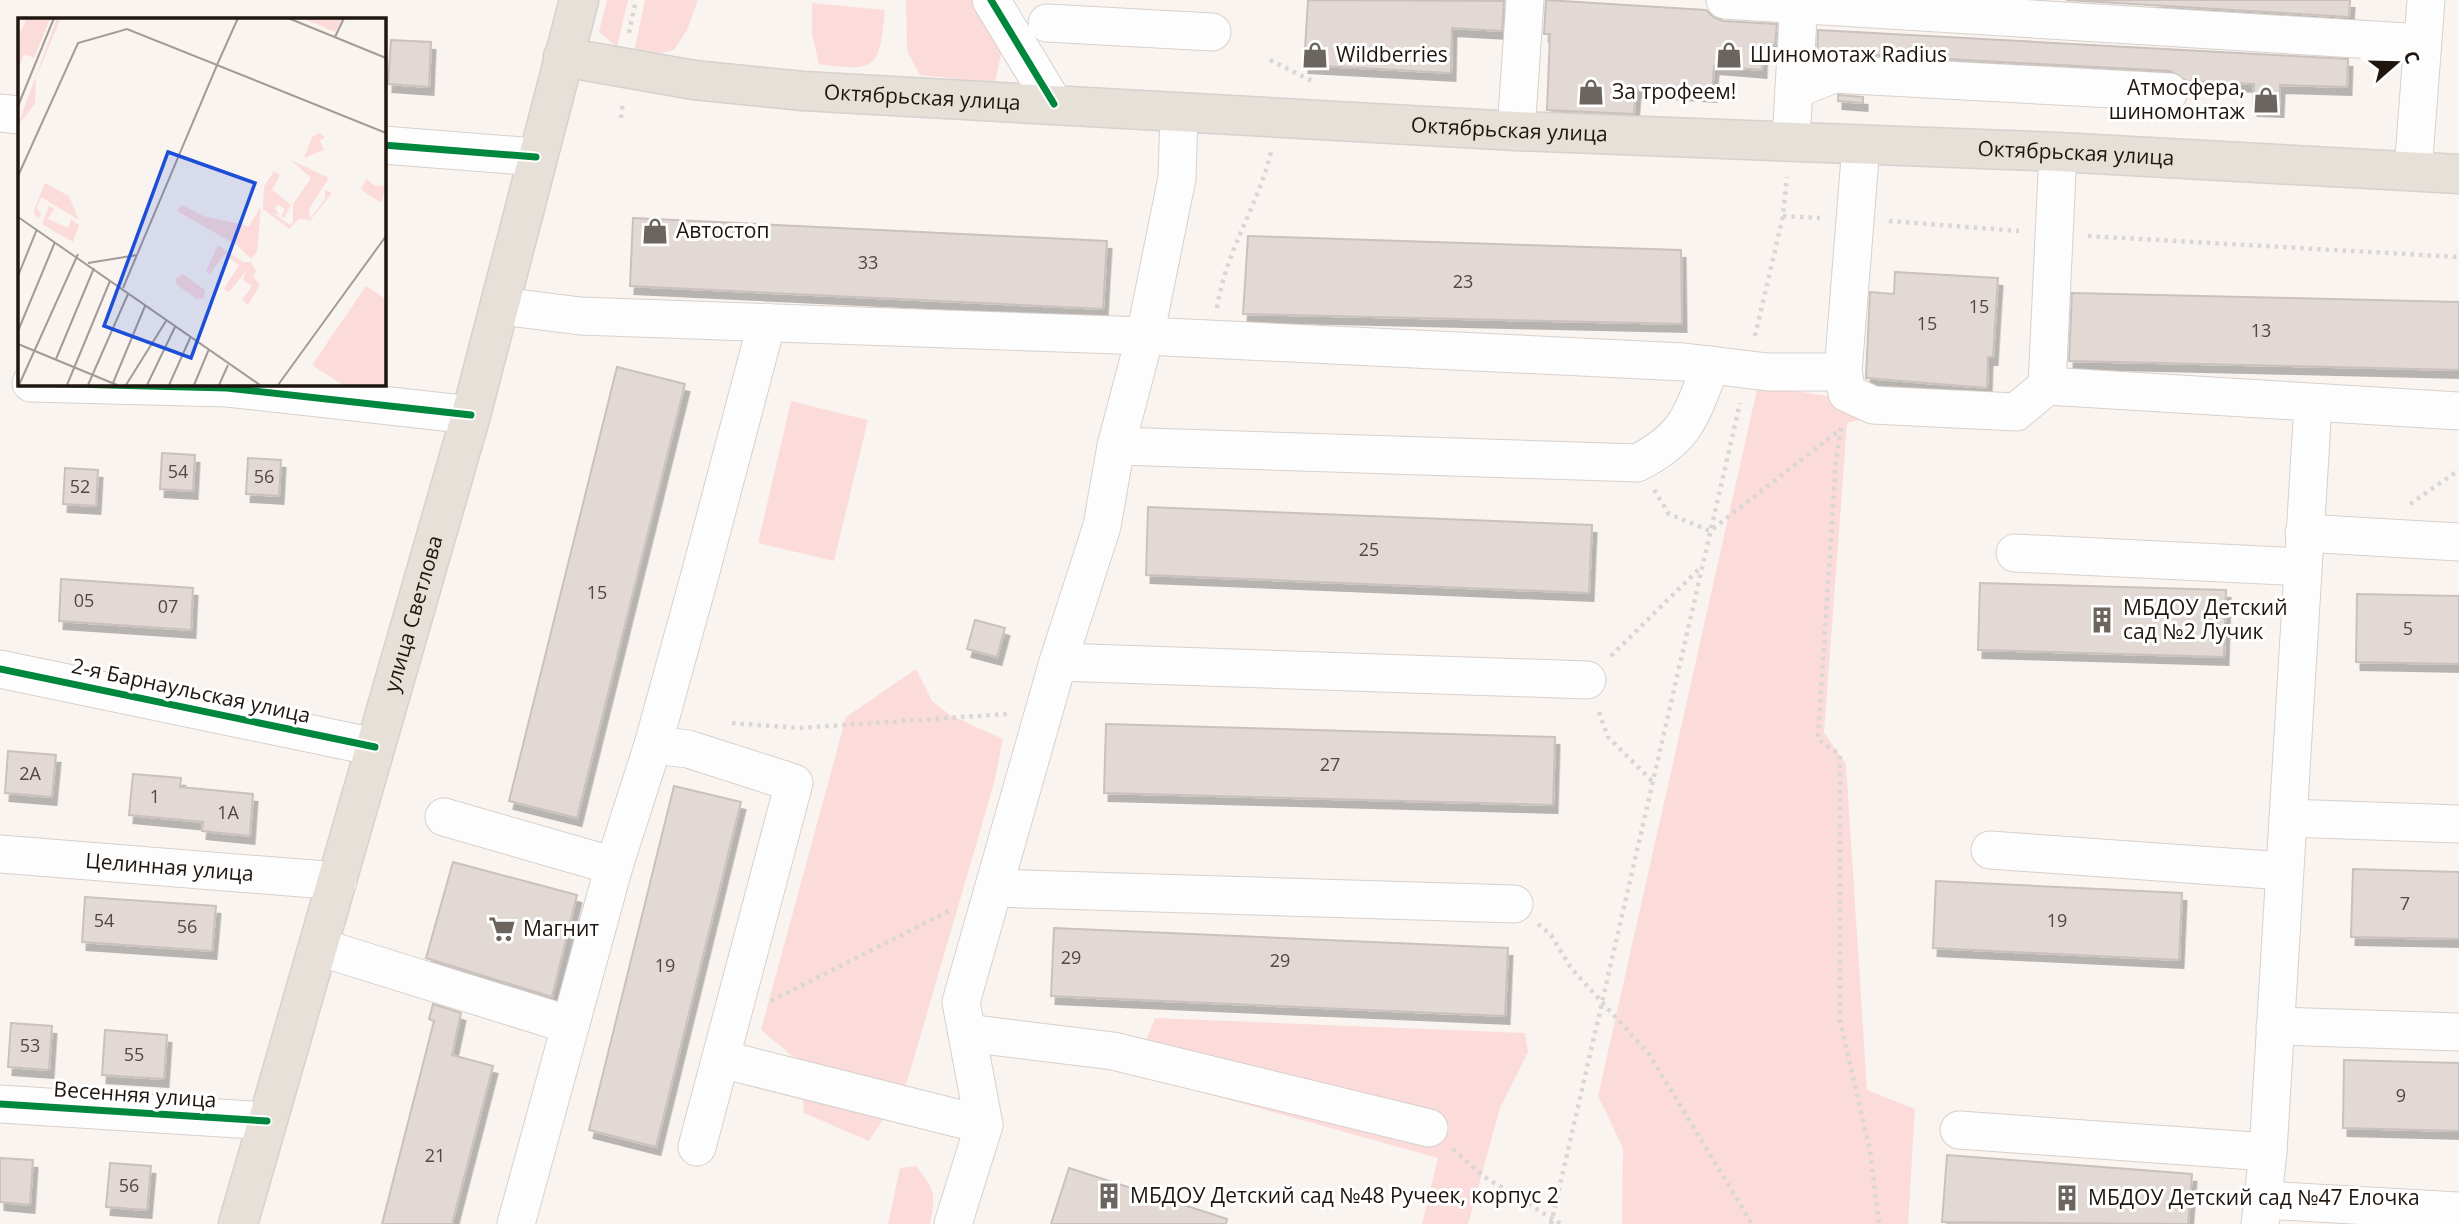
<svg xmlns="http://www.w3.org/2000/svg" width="2459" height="1224" viewBox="0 0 2459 1224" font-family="'Open Sans',sans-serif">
  <defs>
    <filter id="shadow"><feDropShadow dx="4.5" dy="8" stdDeviation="0" flood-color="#0004"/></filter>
  </defs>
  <rect width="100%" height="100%" fill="#faf4f0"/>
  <g fill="#fbdcda">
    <polygon points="607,0 628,0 617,47 599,32"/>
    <polygon points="645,0 698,0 687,30 674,50 648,56 634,52"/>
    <polygon points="906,0 973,0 1002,49 995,83 920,75 907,51"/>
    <path d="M812,3L885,10C879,69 877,72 819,64L812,34Z"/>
    <polygon points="1758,385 1827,396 1833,392 1863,410 1859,420 1847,423 1824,733 1846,764 1867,1090 1915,1109 1908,1224 1622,1224 1623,1148 1598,1096"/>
    <polygon points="791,401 868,420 834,561 758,543"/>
    <polygon points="916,669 932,701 950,715 1003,739 994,783 907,1082 869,1141 804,1113 801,1063 761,1030 846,717"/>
    <polygon points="1155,1018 1525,1033 1528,1052 1500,1108 1468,1224 1422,1224 1438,1158 1133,1073"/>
    <path d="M916,1166C935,1189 936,1195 930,1224H888L900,1168Z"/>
  </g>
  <g fill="#e2d9d5" stroke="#cac1be" stroke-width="2" filter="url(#shadow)">
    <polygon points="1308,0 1504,1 1502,31 1452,28 1451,73 1304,65"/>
    <polygon points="1546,0 1706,10 1713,17 1723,21 1777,24 1775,45 1763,44 1762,70 1714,66 1712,94 1636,89 1634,114 1547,110 1550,34 1544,34"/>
    <polygon points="2066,0 2350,0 2349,17"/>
    <polygon points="1818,30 2348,59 2347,87 2280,85 2279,109 2253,108 2254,84 2187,81 2170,71 1835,53 1817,58"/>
    <polygon points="391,40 431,42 429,87 388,84"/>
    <polygon points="1838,95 1863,97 1863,103 1838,101"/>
    <polygon points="633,218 1107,241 1103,309 630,286"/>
    <polygon points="1248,236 1681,250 1682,324 1243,314"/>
    <polygon points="1895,272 1998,278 1993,357 1988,357 1987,388 1866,378 1870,292 1894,294"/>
    <polygon points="2072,293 2459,302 2459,370 2069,361"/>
    <polygon points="617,367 685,384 577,818 509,801"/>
    <polygon points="162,453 195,455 193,491 160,489"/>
    <polygon points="248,458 281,460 279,496 246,494"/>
    <polygon points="65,468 98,470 96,506 63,504"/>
    <polygon points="1148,507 1592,525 1589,593 1146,575"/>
    <polygon points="61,579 193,588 191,630 59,621"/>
    <polygon points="1980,583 2226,590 2224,657 1978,650"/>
    <polygon points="2357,594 2459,596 2459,664 2356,662"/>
    <polygon points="975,620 1005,628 997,657 967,649"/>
    <polygon points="1106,724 1555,737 1553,805 1104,793"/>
    <polygon points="8,751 56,755 52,797 5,793"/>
    <polygon points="133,774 181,778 180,787 253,794 250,836 202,831 203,822 129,815"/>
    <polygon points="674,786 741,802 656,1147 589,1130"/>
    <polygon points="453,862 577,895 552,997 426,958"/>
    <polygon points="2353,869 2459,872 2459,939 2351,937"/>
    <polygon points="1936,881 2182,893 2179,960 1933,948"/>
    <polygon points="85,897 216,906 212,951 82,942"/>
    <polygon points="1054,928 1508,948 1505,1016 1051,996"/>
    <polygon points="433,1004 461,1013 452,1055 493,1066 452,1224 382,1224 434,1021 429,1019"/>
    <polygon points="11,1023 52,1026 49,1070 8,1067"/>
    <polygon points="105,1030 167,1035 164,1079 102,1075"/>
    <polygon points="2344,1060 2459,1063 2459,1131 2343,1128"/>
    <polygon points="1947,1155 2192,1174 2188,1224 1942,1222"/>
    <polygon points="0,1158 33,1160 30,1205 0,1202"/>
    <polygon points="110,1163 151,1166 147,1210 106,1207"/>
    <polygon points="1069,1168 1227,1219 1226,1224 1051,1224"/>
  </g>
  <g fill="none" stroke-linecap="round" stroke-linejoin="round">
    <g stroke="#d7d0cb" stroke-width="39">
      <g id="minor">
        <polyline points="991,0 1054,104"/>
        <polyline points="1725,0 2422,43"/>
        <polyline points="1047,23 1212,32"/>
        <polyline points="1794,90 1834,74 2169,92"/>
        <polyline points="0,113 19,115"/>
        <polyline points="1516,131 1525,0"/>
        <polyline points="1791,141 1799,0"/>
        <polyline points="383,145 536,157"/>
        <polyline points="1861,145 1843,372 1847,393 1873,405 2016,412 2047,386"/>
        <polyline points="2058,152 2047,386 2459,411"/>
        <polyline points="2413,171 2426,0"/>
        <polyline points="501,306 580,316 1145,336 1684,362 1768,372 1843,372"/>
        <polyline points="31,383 227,388 471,415"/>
        <path d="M1116,446L1637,463C1688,437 1691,415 1711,365"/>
        <polyline points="2304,533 2459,542"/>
        <polyline points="2015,553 2302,567"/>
        <polyline points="1058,662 1587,680"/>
        <polyline points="0,669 375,747"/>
        <polyline points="653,745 688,749 794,783 697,1147"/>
        <polyline points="444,817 614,866"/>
        <polyline points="2288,818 2459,824"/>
        <polyline points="1990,850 2284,871"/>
        <path id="s1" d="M0,854L338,881"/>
        <polyline points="994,888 1514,904"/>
        <polyline points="319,947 570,1025"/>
        <polyline points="2275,1026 2459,1032"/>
        <polyline points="967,1033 1113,1051 1429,1128"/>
        <polyline points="721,1059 984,1125"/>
        <polyline points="0,1104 267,1121"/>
        <polyline points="1959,1130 2268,1152"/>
        <polyline points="2263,1200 2459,1211"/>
        <polyline points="516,1224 614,866 653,745 701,571 767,322"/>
        <polyline points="953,1224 984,1125 961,1002 1058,662 1102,526 1116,446 1145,336 1177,178 1179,113"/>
        <polyline points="2260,1224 2268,1152 2313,404"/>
      </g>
    </g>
    <g stroke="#d5d1ce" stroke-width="41">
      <g id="major">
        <path id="s2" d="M563,57L694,80L803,91L1516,131L2058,152L2459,174"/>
        <path id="s3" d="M238,1224L471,415L579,0"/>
      </g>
    </g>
    <g stroke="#d9d6d5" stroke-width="4.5" stroke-dasharray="3.5 5" stroke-linecap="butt">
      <polyline points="629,33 636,0"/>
      <polyline points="1270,60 1314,82"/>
      <polyline points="621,118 623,101"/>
      <polyline points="1783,216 1820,218"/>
      <polyline points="1889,221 2019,231"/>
      <polyline points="2088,236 2459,257"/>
      <path d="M1217,308C1225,252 1258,206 1271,152"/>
      <polyline points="1755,336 1783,216 1787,177"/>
      <polyline points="1841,428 1836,460 1818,739 1840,755 1840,1021 1870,1150 1879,1224"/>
      <polyline points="1654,490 1669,514 1710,531 1841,429"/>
      <polyline points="2410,504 2459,470"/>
      <polyline points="1611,656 1702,566"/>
      <polyline points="1599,712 1608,737 1653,782"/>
      <polyline points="732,723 799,728 1007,714"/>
      <polyline points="1538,924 1551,935 1571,968 1649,1054 1752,1224"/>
      <polyline points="771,1001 951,910"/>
      <polyline points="1453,1149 1483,1176 1561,1224"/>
      <polyline points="1551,1224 1740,403"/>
    </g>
    <use href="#minor" stroke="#fefdfd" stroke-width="37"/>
    <use href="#major" stroke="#e6e0d9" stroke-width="38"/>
    <g stroke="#fff" stroke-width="11">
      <g id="cycleway">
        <polyline points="991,0 1054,104"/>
        <polyline points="383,145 536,157"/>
        <polyline points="31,383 227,388 471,415"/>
        <polyline points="0,669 375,747"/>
        <polyline points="0,1104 267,1121"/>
      </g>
    </g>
    <use href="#cycleway" stroke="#00873e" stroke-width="7"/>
  </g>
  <defs>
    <g id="shop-bare" transform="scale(2.1)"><path d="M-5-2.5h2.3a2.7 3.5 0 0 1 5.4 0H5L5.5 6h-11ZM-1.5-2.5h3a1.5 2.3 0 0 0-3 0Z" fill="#6c645e" stroke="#fff" stroke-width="2.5" paint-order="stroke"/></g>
    <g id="building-bare" transform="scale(2.1)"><path d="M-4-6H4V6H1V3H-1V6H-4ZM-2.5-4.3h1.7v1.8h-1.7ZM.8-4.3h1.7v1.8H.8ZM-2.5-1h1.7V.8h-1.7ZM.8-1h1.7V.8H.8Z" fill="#6c645e" stroke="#fff" stroke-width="2.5" paint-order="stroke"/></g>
    <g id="supermarket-bare" transform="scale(2.1)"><path d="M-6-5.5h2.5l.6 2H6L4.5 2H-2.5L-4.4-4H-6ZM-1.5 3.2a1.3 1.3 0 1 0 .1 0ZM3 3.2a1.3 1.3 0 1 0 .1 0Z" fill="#6c645e" stroke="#fff" stroke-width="2.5" paint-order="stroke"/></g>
  </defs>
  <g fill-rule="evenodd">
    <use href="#shop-bare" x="1315" y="55"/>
    <use href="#shop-bare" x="1729" y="55"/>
    <use href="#shop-bare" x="1591" y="92"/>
    <use href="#shop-bare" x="2266" y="100"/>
    <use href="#shop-bare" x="655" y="231"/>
    <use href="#building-bare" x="2102" y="620"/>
    <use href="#supermarket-bare" x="502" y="929"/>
    <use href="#building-bare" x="1109" y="1196"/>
    <use href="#building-bare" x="2067" y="1198"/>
  </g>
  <g text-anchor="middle" stroke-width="6" stroke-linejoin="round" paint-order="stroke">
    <g font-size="18" fill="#514842">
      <text x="868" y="269">33</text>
      <text x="1463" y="288">23</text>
      <text x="1979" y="313">15</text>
      <text x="1927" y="330">15</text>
      <text x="2261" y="337">13</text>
      <text x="178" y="478">54</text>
      <text x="264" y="483">56</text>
      <text x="80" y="493">52</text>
      <text x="1369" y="556">25</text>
      <text x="597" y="599">15</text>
      <text x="84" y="607">05</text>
      <text x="168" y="613">07</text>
      <text x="2408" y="635">5</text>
      <text x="1330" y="771">27</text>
      <text x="30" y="780">2А</text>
      <text x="155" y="803">1</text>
      <text x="228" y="819">1А</text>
      <text x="2405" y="910">7</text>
      <text x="104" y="927">54</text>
      <text x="2057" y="927">19</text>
      <text x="187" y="933">56</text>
      <text x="1071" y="964">29</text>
      <text x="1280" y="967">29</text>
      <text x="665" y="972">19</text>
      <text x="30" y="1052">53</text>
      <text x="134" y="1061">55</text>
      <text x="2401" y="1102">9</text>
      <text x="435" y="1162">21</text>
      <text x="129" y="1192">56</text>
    </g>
    <g font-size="21" fill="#1f1610" stroke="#fff" text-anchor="start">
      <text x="1336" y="62">Wildberries</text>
      <text x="1750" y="62">Шиномотаж Radius</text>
      <text x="2245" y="95" text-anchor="end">Атмосфера,<tspan x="2245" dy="24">шиномонтаж</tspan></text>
      <text x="1612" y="99">За трофеем!</text>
      <text x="676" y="238">Автостоп</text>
      <text x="2123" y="615">МБДОУ Детский<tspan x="2123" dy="24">сад №2 Лучик</tspan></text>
      <text x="523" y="936">Магнит</text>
      <text x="1130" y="1203">МБДОУ Детский сад №48 Ручеек, корпус 2</text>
      <text x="2088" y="1205">МБДОУ Детский сад №47 Елочка</text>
    </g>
    <g font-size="21" fill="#1f1610" stroke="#fff">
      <text dy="7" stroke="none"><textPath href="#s2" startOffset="362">Октябрьская улица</textPath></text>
      <text dy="7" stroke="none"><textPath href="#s2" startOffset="950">Октябрьская улица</textPath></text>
      <text dy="7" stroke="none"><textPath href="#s2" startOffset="1517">Октябрьская улица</textPath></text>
      <text dy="7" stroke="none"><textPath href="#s3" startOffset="635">улица Светлова</textPath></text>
      <text transform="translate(191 691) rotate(12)" y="7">2-я Барнаульская улица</text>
      <text dy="7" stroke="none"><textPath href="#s1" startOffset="170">Целинная улица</textPath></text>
      <text transform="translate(135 1095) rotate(4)" y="7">Весенняя улица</text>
    </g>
  </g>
  <g transform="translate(18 18)">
    <rect width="368" height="368" fill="#faf4f0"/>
    <path d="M9,0L32,1L16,40L6,36L0,51V19ZM39,0H43L18,59L17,86L0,107ZM284,0H325L317,14ZM301,115L307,119L302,123L306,132L286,140L294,119ZM273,142L311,160L291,191L292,200L307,181V172L314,175L290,205L291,202L281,201L271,211L245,191L246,169L256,153L262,157L252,176L255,172L273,187L266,200L263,198L267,191L260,186L257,190L261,197L254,194L272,207L275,204V186L293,160ZM348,161L357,168L367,167L364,185L343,172ZM27,165L51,178L61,202L23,179L19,190L23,196L21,200L17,197L16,192ZM164,187L185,198L231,208L243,188L239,234L233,241L220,228L159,193ZM31,188L36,191L30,201L50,210L53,201L61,207L55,224L24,206ZM200,227L225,244H233L238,253L235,258L242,267L230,287L224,282L234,268L225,262L228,253L211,274L206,271L221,247L206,236L192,256L188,253ZM165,256L187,272L186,280L179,281L159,267L157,261ZM348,268L367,281V367H325L294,347Z" fill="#fbdcda"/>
    <path fill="none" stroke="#a29b96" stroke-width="2" d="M270,0L368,40M317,19L326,0M0,88L36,0M0,158L60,25L109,11L199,47L220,0M0,199L242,367M70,245L119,237M0,258L19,211M105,270L199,47L368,115M0,313L37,224M0,326L99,367M38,341L76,250M95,365L127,288M1,367L60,236M49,367L92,263M70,367L110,276M108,367L148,303M129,367L157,309M151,367L173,318M176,367L191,331M201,367L210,347M260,367L368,218"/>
    <path fill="#1d4ed8" fill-opacity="0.15" stroke="#1d4ed8" stroke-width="3.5" d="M150,134L237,165L173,340L86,308Z"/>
    <rect width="368" height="368" fill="none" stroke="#1f1610" stroke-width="3.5"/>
  </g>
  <g transform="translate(2396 63) rotate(70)" stroke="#ffffff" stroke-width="5" paint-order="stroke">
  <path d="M0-5L12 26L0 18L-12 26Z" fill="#1f1610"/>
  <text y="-10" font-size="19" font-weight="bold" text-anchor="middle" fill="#1f1610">С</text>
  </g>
</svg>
